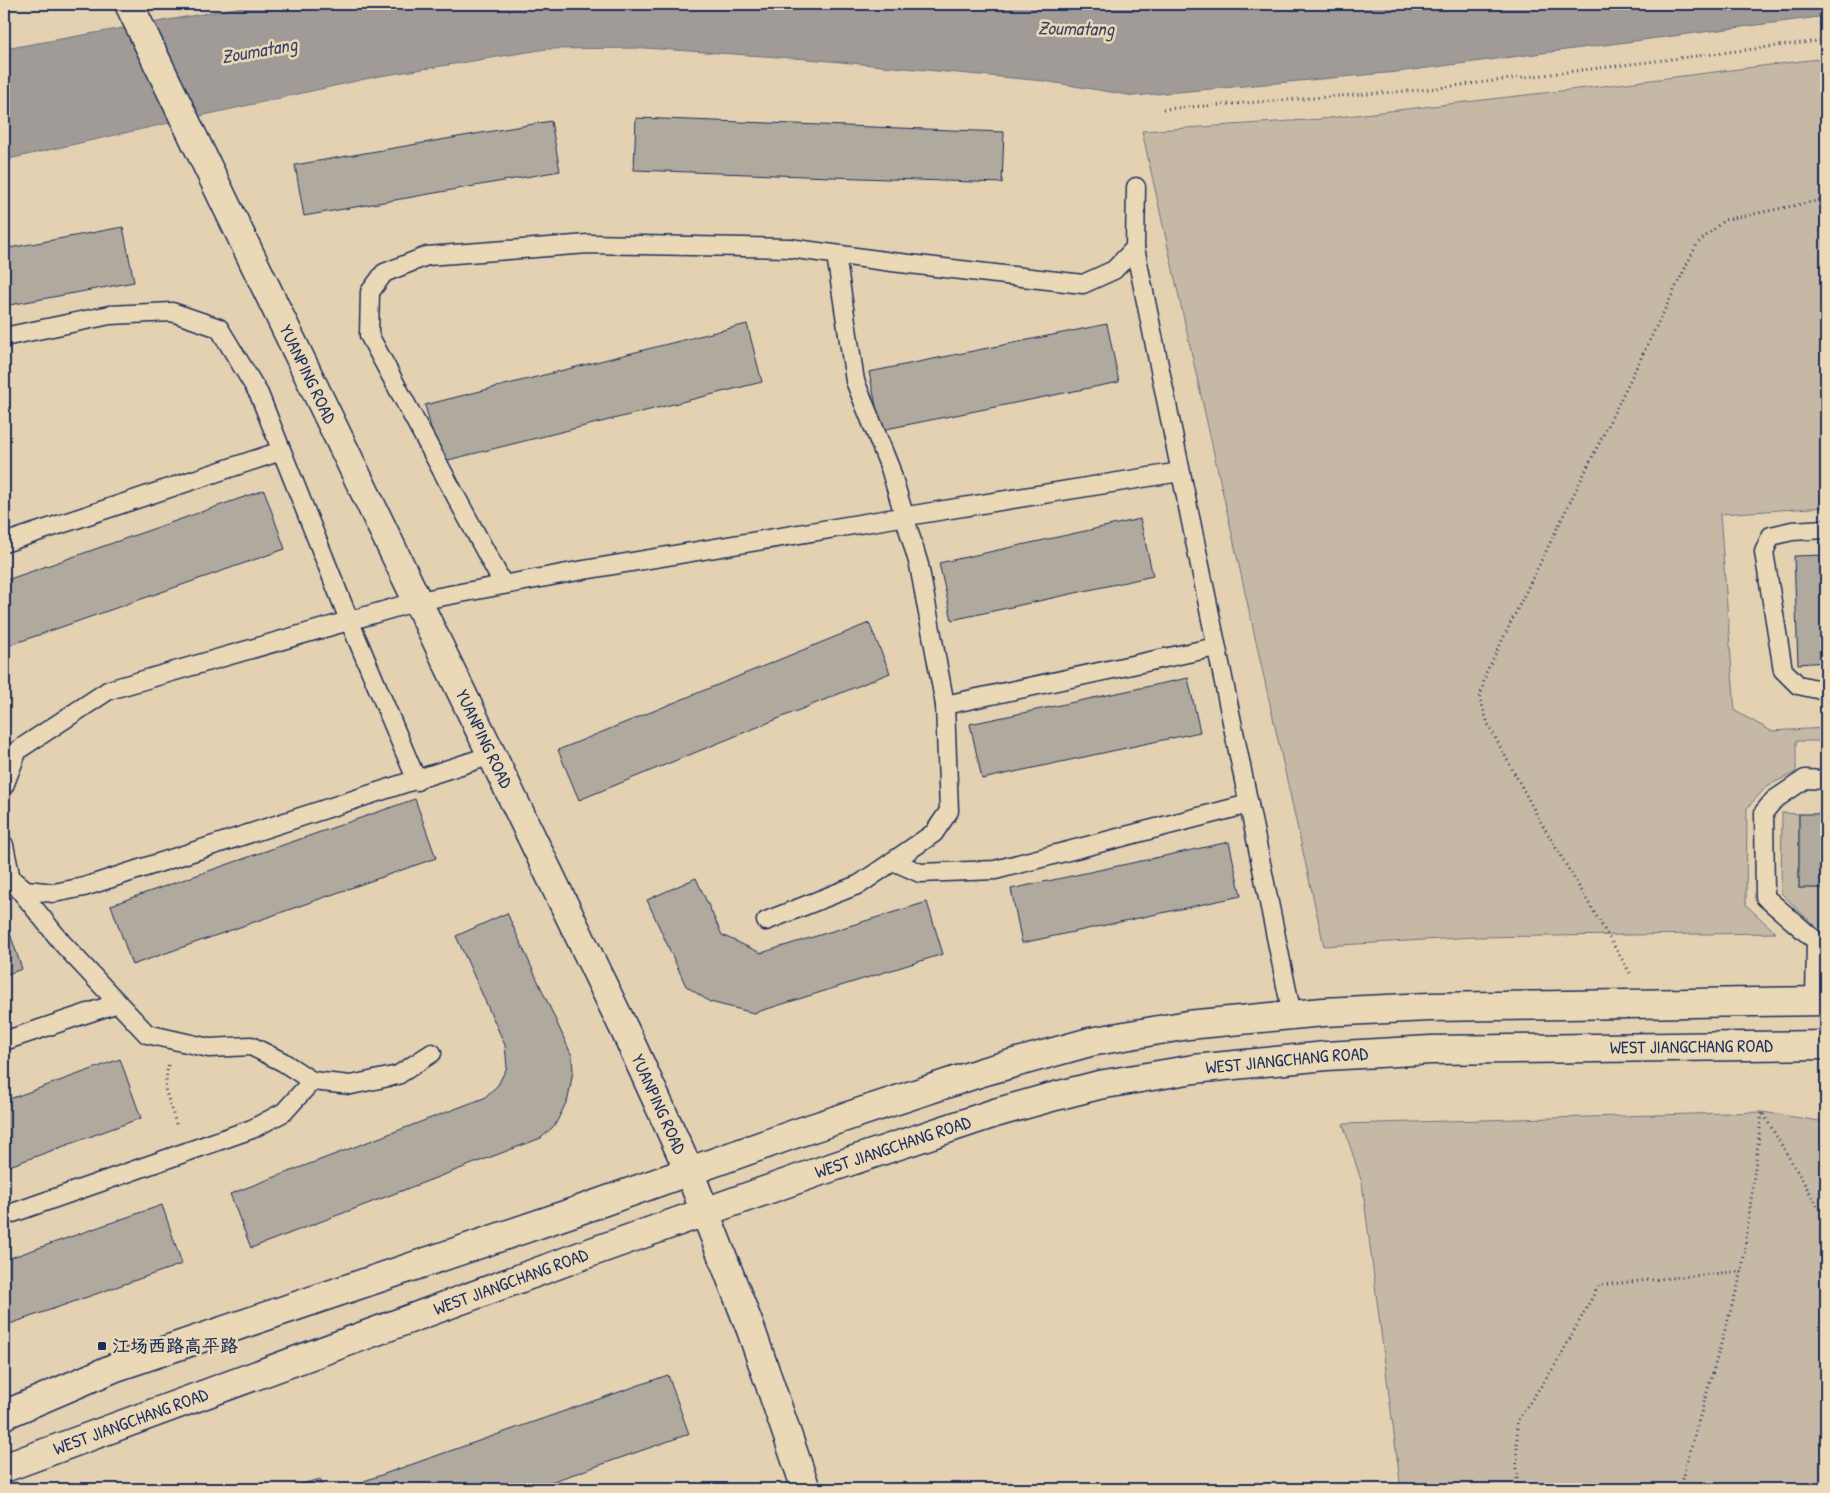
<svg xmlns="http://www.w3.org/2000/svg" width="1830" height="1493" viewBox="0 0 1830 1493" font-family="'Patrick Hand','LXGW WenKai TC',sans-serif">
  <rect width="100%" height="100%" fill="#e3d1b2"/>
  <filter id="ink" filterUnits="userSpaceOnUse"><feTurbulence type="fractalNoise" baseFrequency=".02" numOctaves="2"/><feDisplacementMap in="SourceGraphic" scale="10" xChannelSelector="R" yChannelSelector="G"/><feConvolveMatrix kernelMatrix="1 2 1 2 8 2 1 2 1" color-interpolation-filters="sRGB"/></filter>
  <g filter="url(#ink)">
    <g fill="#c5b9a6" stroke="#707482">
      <polygon points="1826,58 1826,507 1720,514 1735,711 1771,731 1826,728 1826,741 1796,741 1796,772 1767,786 1747,808 1746,905 1776,933 1474,937 1324,946 1142,131 1321,119 1603,86"/>
      <polygon points="1782,813 1799,814 1799,888 1826,888 1826,931 1820,931 1781,893"/>
      <polygon points="1762,1112 1826,1122 1826,1489 1401,1489 1362,1183 1343,1124"/>
    </g>
    <polygon fill="#a19b98" stroke="#6b7081" points="259,4 1826,4 1826,16 1397,72 1134,96 1044,81 808,59 644,48 546,49 374,77 4,160 4,49"/>
    <g fill="#b0a99d" stroke="#1b2f5e">
      <polygon points="636,118 1004,132 1002,183 634,170"/>
      <polygon points="551,121 560,171 304,216 295,165"/>
      <polygon points="123,227 134,282 4,306 4,249"/>
      <polygon points="747,324 762,382 440,462 425,405"/>
      <polygon points="1107,324 1119,382 881,430 869,372"/>
      <polygon points="264,490 285,549 4,647 4,581"/>
      <polygon points="1140,519 1153,576 952,620 939,563"/>
      <polygon points="1826,555 1826,662 1798,664 1794,556"/>
      <polygon points="869,623 890,673 579,800 558,750"/>
      <polygon points="1188,678 1200,732 982,779 970,724"/>
      <polygon points="415,799 436,858 132,965 111,905"/>
      <rect x="1799" y="814" width="27" height="74"/>
      <polygon points="1229,842 1241,896 1022,943 1011,889"/>
      <polygon points="696,878 722,935 761,953 927,902 943,954 754,1013 710,1002 686,986 647,900"/>
      <polygon points="507,913 572,1056 573,1071 568,1099 555,1125 541,1138 251,1248 230,1194 484,1098 498,1085 507,1067 505,1045 456,936"/>
      <polygon points="4,916 22,969 4,975"/>
      <polygon points="120,1059 141,1118 4,1168 4,1101"/>
      <polygon points="162,1205 182,1264 4,1326 4,1260"/>
      <polygon points="668,1375 689,1434 531,1489 367,1489 364,1481"/>
      <polygon points="320,1479 323,1489 284,1489"/>
    </g>
    <g fill="none" stroke-linecap="round" stroke-linejoin="round">
      <g stroke="#1b2f5e" stroke-width="21">
        <g id="lane">
          <polyline points="1135,248 1292,1015"/>
          <polyline points="4,337 110,315 172,312 219,328 259,394 349,620 417,781"/>
          <polyline points="1826,529 1792,531 1771,536 1764,552 1783,670 1798,685 1826,691"/>
          <polyline points="4,543 281,451"/>
          <polyline points="503,584 369,335 370,292 384,273 427,256 588,244 789,248 892,262 1083,284 1114,270 1135,248 1136,187"/>
          <polyline points="945,705 1216,647"/>
          <polyline points="4,786 18,750 109,690 418,601 578,571 895,518 1180,472"/>
          <polyline points="4,845 11,879 63,944 147,1034 209,1048 251,1046 283,1062 312,1081 351,1085 398,1075 432,1053"/>
          <polyline points="893,861 920,873 995,870 1249,804"/>
          <polyline points="16,882 26,890 54,893 84,887 492,755"/>
          <polyline points="766,921 860,884 934,833 949,811 945,705 919,565 890,468 855,381 836,255"/>
          <polyline points="1815,1001 1816,941 1765,897 1764,812 1774,800 1805,779 1826,780"/>
          <polyline points="4,1041 118,1003"/>
          <polyline points="4,1216 252,1129 284,1112 312,1081"/>
        </g>
      </g>
      <g stroke="#1b2f5e" stroke-width="31">
        <g id="secondary">
          <path id="s1" d="M129,4L629,1039L689,1171L751,1330L806,1489"/>
          <polyline points="4,1415 116,1367 574,1212 800,1132 982,1072 1090,1042 1188,1025 1323,1012 1429,1007 1826,1001"/>
          <path id="s2" d="M4,1468L589,1253L815,1173L995,1113L1048,1098L1099,1085L1194,1069L1326,1056L1431,1050L1826,1045"/>
        </g>
      </g>
      <g stroke="#1b2f5e" stroke-width="3" stroke-dasharray="1 4" stroke-linecap="butt">
        <polyline points="1163,109 1421,90 1826,40"/>
        <polyline points="1630,973 1539,819 1488,724 1480,698 1486,673 1697,244 1724,220 1826,199"/>
        <polyline points="168,1065 165,1089 177,1127"/>
        <polyline points="1517,1489 1517,1421 1556,1364 1599,1285 1742,1271"/>
        <polyline points="1679,1489 1742,1271 1762,1112 1826,1220"/>
      </g>
      <use href="#lane" stroke="#ebd8b6" stroke-width="18"/>
      <use href="#secondary" stroke="#ebd8b6" stroke-width="28"/>
    </g>
  </g>
  <rect fill="#1b2f5e" stroke="#ebd8b6" stroke-width="2" x="97" y="1341" width="10" height="10" rx="2.5"/>
  <g text-anchor="middle" stroke-width="5" stroke-linejoin="round" paint-order="stroke">
    <g font-size="18" fill="#1b2f5e" stroke="#ebd8b6">
      <text dy="6" stroke="none"><textPath href="#s1" startOffset="411">YUANPING ROAD</textPath></text>
      <text dy="6" stroke="none"><textPath href="#s1" startOffset="816">YUANPING ROAD</textPath></text>
      <text dy="6" stroke="none"><textPath href="#s2" startOffset="1755">WEST JIANGCHANG ROAD</textPath></text>
      <text dy="6" stroke="none"><textPath href="#s2" startOffset="1350">WEST JIANGCHANG ROAD</textPath></text>
      <text dy="6" stroke="none"><textPath href="#s1" startOffset="1221">YUANPING ROAD</textPath></text>
      <text dy="6" stroke="none"><textPath href="#s2" startOffset="945">WEST JIANGCHANG ROAD</textPath></text>
      <text dy="6" stroke="none"><textPath href="#s2" startOffset="540">WEST JIANGCHANG ROAD</textPath></text>
      <text dy="6" stroke="none"><textPath href="#s2" startOffset="135">WEST JIANGCHANG ROAD</textPath></text>
    </g>
    <g font-size="18" font-weight="bold" fill="#1b2f5e" stroke="#ebd8b6" text-anchor="start">
      <text x="112" y="1352">江场西路高平路</text>
    </g>
    <g font-size="19" font-style="italic" fill="#36456a" stroke="#ebd8b6">
      <text transform="translate(1076 28) rotate(1)" y="7">Zoumatang</text>
      <text transform="translate(259 50) rotate(-10)" y="7">Zoumatang</text>
    </g>
  </g>
  <rect width="1830" height="1493" fill="none" stroke="#ebd8b6" stroke-width="20"/>
  <rect x="10" y="10" width="1810" height="1473" fill="none" stroke="#1b2f5e" stroke-width="2" filter="url(#ink)"/>
</svg>
